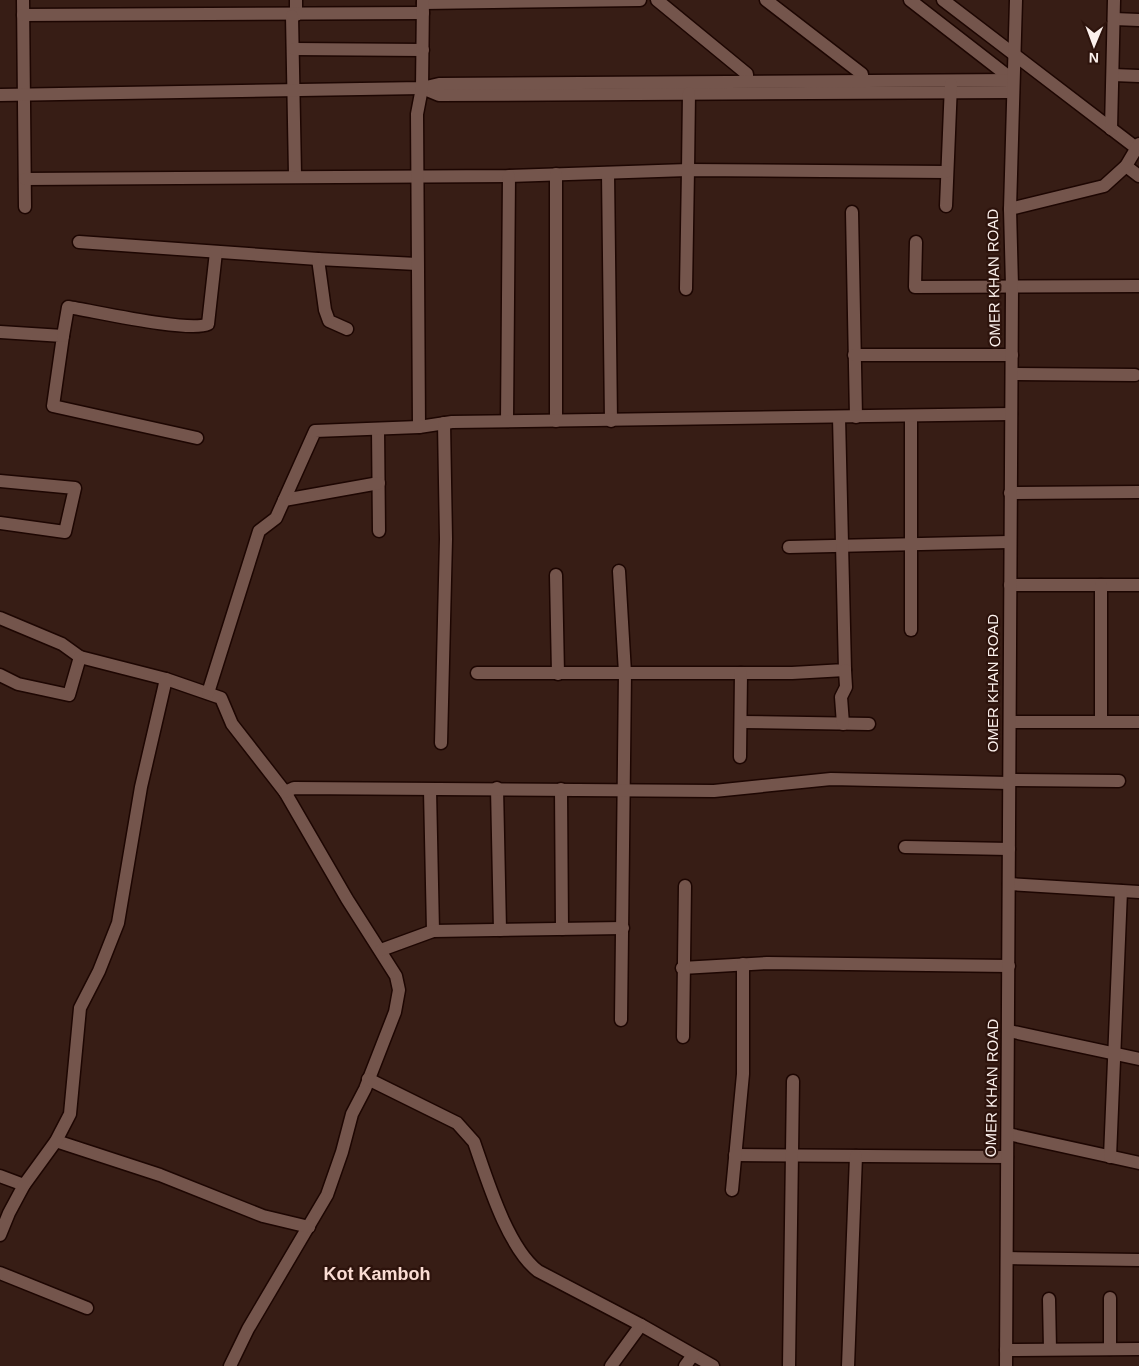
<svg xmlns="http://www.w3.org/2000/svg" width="1139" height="1366" viewBox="0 0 1139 1366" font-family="Helvetica,sans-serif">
  <rect width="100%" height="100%" fill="#371d15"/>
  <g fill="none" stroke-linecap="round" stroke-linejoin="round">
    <g stroke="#1d0602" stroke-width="15">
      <g id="minor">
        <polyline points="23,0 25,207"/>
        <polyline points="296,0 296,15"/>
        <polyline points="657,0 747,74 747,81"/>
        <polyline points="766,0 862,74 862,81"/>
        <polyline points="910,0 1013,80"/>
        <polyline points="943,0 1139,150"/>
        <polyline points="423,3 640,0"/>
        <polyline points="23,15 423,13"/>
        <polyline points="292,16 295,175"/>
        <polyline points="1114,19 1139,20"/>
        <polyline points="294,49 423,50"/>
        <polyline points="1113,75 1139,76"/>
        <polyline points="422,88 439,95 1013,92"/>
        <polyline points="0,95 422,88 439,84 1013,80"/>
        <polyline points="1111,129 1114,0"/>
        <polyline points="1126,166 1139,176"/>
        <polyline points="608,173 611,421"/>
        <polyline points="25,179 509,176 688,170 689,93"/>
        <polyline points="946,206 951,84"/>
        <polyline points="1010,209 1104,186 1126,166 1139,144"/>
        <polyline points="852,212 856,417"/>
        <polyline points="79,242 318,259 417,264"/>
        <polyline points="916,242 915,287 1139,286"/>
        <polyline points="318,259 325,310 329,321 347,329"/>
        <polyline points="686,289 688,170 946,172"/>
        <polyline points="0,332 63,336 53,406 197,438"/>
        <path d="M63,336L68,307C94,311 190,333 208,324L216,252"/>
        <polyline points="854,355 1012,355"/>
        <polyline points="1012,374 1135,375"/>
        <polyline points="507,421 509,176"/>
        <polyline points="556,421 556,174"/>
        <polyline points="419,427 417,114 422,88 423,0"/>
        <polyline points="378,429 379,531"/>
        <polyline points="0,481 75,488 65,532 0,523"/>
        <polyline points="1010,493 1139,492"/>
        <polyline points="284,500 379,483"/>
        <polyline points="789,547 1009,542"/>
        <polyline points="619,571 625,673 621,1020"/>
        <polyline points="556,575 558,674"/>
        <polyline points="1010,585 1139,585"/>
        <polyline points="0,618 62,644 80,657"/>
        <polyline points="911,630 911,416"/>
        <polyline points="477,673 792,673 845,670 839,417"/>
        <polyline points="0,675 18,684 69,695 80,657 166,679 221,698 232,724 285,792 347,899 396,976 399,990 395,1012 365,1089 352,1114 342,1152 327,1195 248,1329 230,1366"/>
        <polyline points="208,693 259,531 276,518 315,431 419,427 452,422 1011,414"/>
        <polyline points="1101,721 1101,585"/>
        <polyline points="741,722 869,724"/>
        <polyline points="1010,722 1139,722"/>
        <polyline points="843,724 841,697 846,687 845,670"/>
        <polyline points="441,743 446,539 444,423"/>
        <polyline points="740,757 741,673"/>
        <polyline points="1009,780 1119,781"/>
        <polyline points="497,788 500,930"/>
        <polyline points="561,789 562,929"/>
        <polyline points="430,790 433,931"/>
        <polyline points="285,792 294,788 714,791 831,779 1009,783"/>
        <polyline points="905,847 1009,849"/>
        <polyline points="1009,884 1139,892"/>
        <polyline points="381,950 433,931 623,928"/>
        <polyline points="682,968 767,963 1009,966"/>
        <polyline points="1009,1031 1139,1059"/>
        <polyline points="683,1037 685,886"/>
        <path d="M368,1079L457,1123L474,1142C487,1179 507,1247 538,1271L641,1325L713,1366"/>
        <polyline points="1008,1134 1139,1163"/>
        <polyline points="56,1141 160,1175 263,1216 309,1227"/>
        <polyline points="735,1155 1007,1157"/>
        <polyline points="1110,1157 1121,891"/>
        <polyline points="0,1176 24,1185"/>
        <polyline points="732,1190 743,1074 743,964"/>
        <polyline points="0,1235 9,1213 24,1185 56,1141 70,1114 80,1008 99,971 118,923 141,787 166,679"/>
        <polyline points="1007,1258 1139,1260"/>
        <polyline points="0,1273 87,1308"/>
        <polyline points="1049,1299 1050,1349"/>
        <polyline points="1110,1349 1110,1298"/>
        <polyline points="1006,1350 1138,1349"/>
        <polyline points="611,1366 641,1325"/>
        <polyline points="685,1366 693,1355"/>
        <polyline points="789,1366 793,1081"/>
        <polyline points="848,1366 856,1156"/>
        <polyline points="1006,1366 1012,286 1010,209 1016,0"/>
      </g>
    </g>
    <use href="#minor" stroke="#74554c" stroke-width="12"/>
  </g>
  <g text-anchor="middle" stroke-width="4.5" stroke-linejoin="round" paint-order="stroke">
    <g font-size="15" fill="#fcf1ed" stroke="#2d130c">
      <text transform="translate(994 278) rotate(-91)" y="5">OMER KHAN ROAD</text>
      <text transform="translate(993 683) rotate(-90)" y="5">OMER KHAN ROAD</text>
      <text transform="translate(992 1088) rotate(-89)" y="5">OMER KHAN ROAD</text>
    </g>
    <g font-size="18" font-weight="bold" fill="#fadcd3" stroke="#2d130c">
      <text x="377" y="1280">Kot Kamboh</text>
    </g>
  </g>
  <g transform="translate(1094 45) rotate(181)" stroke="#2d130c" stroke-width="4" paint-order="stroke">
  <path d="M0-4L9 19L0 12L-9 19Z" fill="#fcf1ed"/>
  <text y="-8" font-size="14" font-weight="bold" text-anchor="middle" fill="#fcf1ed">N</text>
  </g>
</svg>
